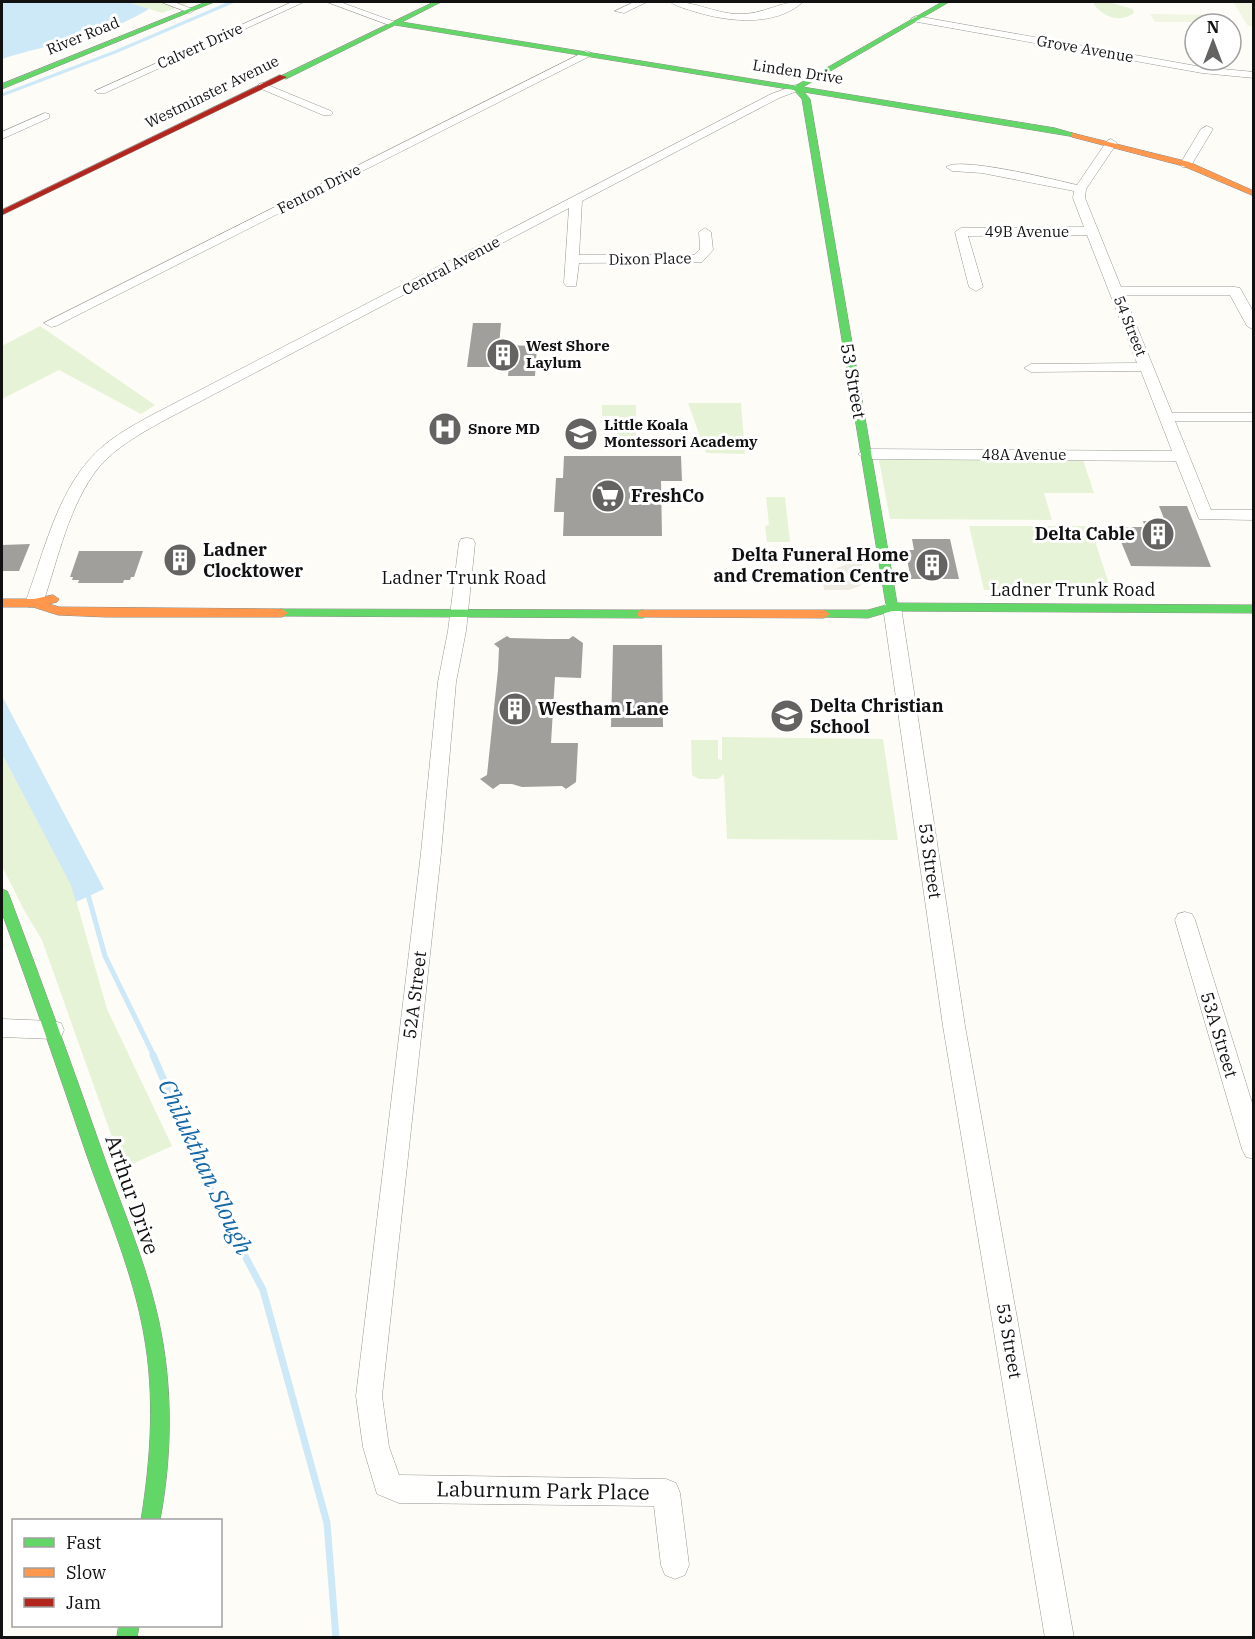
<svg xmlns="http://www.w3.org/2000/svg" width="1255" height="1639" viewBox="0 0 1255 1639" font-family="'IBM Plex Serif',serif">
  <rect width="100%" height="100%" fill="#fdfcf7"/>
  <g fill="#e7f3d7">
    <polygon points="128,2 191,2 162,13"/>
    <path d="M1093,2H1108L1133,9L1134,13C1119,24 1100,16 1093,2Z"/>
    <polygon points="40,326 155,405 141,414 59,370 2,399 2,346"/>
    <polygon points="688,403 741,403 745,454 706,453"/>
    <polygon points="602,405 636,405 636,436 617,436 617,416 602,416"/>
    <polygon points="879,460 1083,460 1094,493 1044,493 1052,520 890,519"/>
    <polygon points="766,497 785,497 790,542 767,542 765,526 769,525"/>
    <polygon points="969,526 1090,526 1111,590 984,590"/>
    <polygon points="722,737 883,739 898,840 727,839 724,774 718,779 699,779 692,775 691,740 718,740 718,759 722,760"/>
    <polygon points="2,754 72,886 107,1009 172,1146 123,1168 42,940 24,910 2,866"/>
  </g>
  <g fill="#f0f6e1">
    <polygon points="1233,2 1253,2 1253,26 1248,26"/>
    <polygon points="1150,14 1219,15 1224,22 1155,22"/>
  </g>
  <polygon fill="#edebe2" points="850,563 862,563 864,579 860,586 849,590 824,590 823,583 828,575 837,568"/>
  <g fill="#cde8f7">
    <path d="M2,2H128L149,9C104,37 51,43 2,59Z"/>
    <polygon points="2,696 104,889 76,902 71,885 2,754"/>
  </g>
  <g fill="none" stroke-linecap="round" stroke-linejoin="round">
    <polyline stroke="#cde8f7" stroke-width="3" points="2,95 115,52 232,2"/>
    <polyline stroke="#cde8f7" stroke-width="5" points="87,891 105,956 154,1056"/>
    <polyline stroke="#cde8f7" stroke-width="7" points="153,1055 212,1193 263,1290 327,1523 336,1638"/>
  </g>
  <g fill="#a19f9c">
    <polygon points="473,323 501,323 499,345 537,346 535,376 508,376 509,367 467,367"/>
    <polygon points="564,456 681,456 682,481 661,481 662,536 563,536 564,512 554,512 556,478 563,478"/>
    <polygon points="1159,506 1187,506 1211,567 1131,566 1115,527 1145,527 1143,521 1165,521"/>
    <polygon points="912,539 950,539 959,579 911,579 905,550 914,550"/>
    <polygon points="30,544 19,571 2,571 2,545"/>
    <polygon points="79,551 143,551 134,577 131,577 130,580 124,580 123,583 78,583 79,580 72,580 73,577 70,577"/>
    <polygon points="507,636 510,638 548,639 569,639 573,636 583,643 581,678 555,677 551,743 578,743 576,782 566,789 562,786 522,787 512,784 500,784 493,789 480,779 487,775 498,670 499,648 494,644"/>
    <polygon points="613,645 662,645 663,727 611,727"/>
  </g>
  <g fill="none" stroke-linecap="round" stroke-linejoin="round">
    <g stroke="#979795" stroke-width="1">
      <g id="street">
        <polygon points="161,2 174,2 195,10 190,13"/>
        <polygon points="292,2 304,2 105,93 97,93 95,91"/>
        <polygon points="327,2 340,2 398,23 389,25"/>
        <polygon points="634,2 647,2 624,13 615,11"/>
        <path d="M670,2C693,0 715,14 739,14C762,15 783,0 803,2C775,27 729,22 696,12C687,9 677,7 670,2Z"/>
        <polygon points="916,16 1202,67 1254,72 1254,78 1202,73 912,21 911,19"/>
        <polygon points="586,51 590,52 590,56 56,326 51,327 44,323"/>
        <polygon points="263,83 331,111 333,113 331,115 323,115 259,88 259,84"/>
        <path d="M796,85L800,86V90L779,98L582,201L579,255H694L700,249L699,232L705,228L711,232L713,250L702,262L579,263L576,286H566L564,283L569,208L163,421C140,434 116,447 99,467C69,504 58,559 43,603L40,607H28L25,603C43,556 55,499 89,460C106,440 130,427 152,415L771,94Z"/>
        <polygon points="45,113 49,114 49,118 2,139 2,132"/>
        <polygon points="1207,126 1213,129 1192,164 1190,167 1182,167 1180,164 1201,129"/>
        <path d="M1111,139L1117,143L1086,189L1085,198L1121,287H1235L1240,288L1254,313V330L1247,326L1230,295H1124L1172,413H1254V421H1175L1211,510H1254V520L1199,519L1176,461L866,459L858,454L866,449L1172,451L1141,371L1031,372L1024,368L1031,364L1137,363L1087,235L968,236L983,287L976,291L969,287L955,232L961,228L1084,227L1073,198L1074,191L982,173L952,171L946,167C959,156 1056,180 1077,185L1107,141Z"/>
        <polygon points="467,538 473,539 475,543 466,631 456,682 441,853 382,1396 389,1447 399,1475 666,1479 676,1483 680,1493 689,1565 685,1575 675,1579 665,1575 661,1565 654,1506 399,1503 377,1494 363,1447 356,1396 421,853 438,682 448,631 459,543 461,539"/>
        <polygon points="892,601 898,603 901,607 965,1026 1074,1638 1045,1638 943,1026 883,607 886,603"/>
        <polygon points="1185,912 1192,914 1195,920 1254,1109 1254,1159 1246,1157 1242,1149 1175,920 1178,914"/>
        <polygon points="2,1019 53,1021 61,1023 64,1030 61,1037 53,1039 2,1037"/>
      </g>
    </g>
    <g stroke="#8e8d8b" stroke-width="1">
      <g id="fast">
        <polygon points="206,2 214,2 2,89 2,84"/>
        <polygon points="434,2 441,2 402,22 795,86 942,2 949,2 803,87 1055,128 1079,135 1075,137 804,92 810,99 897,603 1254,605 1254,613 892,611 868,618 820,617 818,614 824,610 868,610 886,605 802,99 794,90 395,25 286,79 279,77"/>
        <polygon points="282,609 643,610 649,614 643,618 278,616 276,613 278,610"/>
        <path d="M2,889L7,891L9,895C41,980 72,1065 102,1151C120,1203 143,1255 156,1309C173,1378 173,1451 160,1520H141C151,1458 155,1396 144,1335C133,1272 107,1213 86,1153C59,1073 31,992 2,913Z"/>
        <polygon points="119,1626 139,1626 137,1638 117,1638"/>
      </g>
    </g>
    <g stroke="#8e8d8b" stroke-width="1">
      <g id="slow">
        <polygon points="1072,133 1189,162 1254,191 1254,196 1183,166 1072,137"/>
        <polygon points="53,595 59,599 57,602 49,604 59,607 282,609 288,613 282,617 106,617 58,615 33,607 2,607 2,599 34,599"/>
        <polygon points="643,610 824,610 830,614 824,618 639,617 637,614 639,611"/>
      </g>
    </g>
    <g stroke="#8e8d8b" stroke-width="1">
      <polygon id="jam" points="280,75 287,77 2,215 2,210"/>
    </g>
    <use href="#street" fill="#fffffe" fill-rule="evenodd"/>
    <use href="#fast" fill="#63d668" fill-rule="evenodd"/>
    <use href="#slow" fill="#ff974d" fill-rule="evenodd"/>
    <use href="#jam" fill="#b3261e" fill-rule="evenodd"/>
  </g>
  <defs>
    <g id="building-disc" transform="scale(1.725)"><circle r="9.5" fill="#646362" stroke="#fff"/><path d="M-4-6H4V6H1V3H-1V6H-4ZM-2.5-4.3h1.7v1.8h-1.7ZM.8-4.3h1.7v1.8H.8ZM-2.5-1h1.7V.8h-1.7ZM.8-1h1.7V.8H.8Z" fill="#fff"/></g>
    <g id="hospital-disc" transform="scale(1.725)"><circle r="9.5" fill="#646362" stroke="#fff"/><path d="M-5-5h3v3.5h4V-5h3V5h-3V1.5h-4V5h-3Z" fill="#fff"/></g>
    <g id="school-disc" transform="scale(1.725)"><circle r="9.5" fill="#646362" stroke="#fff"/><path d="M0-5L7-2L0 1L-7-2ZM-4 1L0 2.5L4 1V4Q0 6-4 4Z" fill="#fff"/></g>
    <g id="supermarket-disc" transform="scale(1.725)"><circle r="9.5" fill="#646362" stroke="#fff"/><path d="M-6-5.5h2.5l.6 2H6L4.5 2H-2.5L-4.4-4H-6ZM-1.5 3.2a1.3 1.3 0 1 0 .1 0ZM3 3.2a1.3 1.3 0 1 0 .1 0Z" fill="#fff"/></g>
  </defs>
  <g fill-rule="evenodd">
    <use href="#building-disc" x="503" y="355"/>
    <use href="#hospital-disc" x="445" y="429"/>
    <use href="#school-disc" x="581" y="434"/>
    <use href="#supermarket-disc" x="608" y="496"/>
    <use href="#building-disc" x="1158" y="534"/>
    <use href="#building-disc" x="180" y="560"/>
    <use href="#building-disc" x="932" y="565"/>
    <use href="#building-disc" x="515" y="709"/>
    <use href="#school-disc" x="787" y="716"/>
  </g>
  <g text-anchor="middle" stroke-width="6" stroke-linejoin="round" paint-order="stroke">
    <g font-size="15" fill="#111" stroke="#fff">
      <text transform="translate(83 36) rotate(-22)" y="5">River Road</text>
      <text transform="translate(200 46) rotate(-24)" y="5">Calvert Drive</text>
      <text transform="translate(1085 49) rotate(10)" y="5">Grove Avenue</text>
      <text transform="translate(798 72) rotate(9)" y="5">Linden Drive</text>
      <text transform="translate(212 92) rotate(-26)" y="5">Westminster Avenue</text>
      <text transform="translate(319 189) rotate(-27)" y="5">Fenton Drive</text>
      <text x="1027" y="237">49B Avenue</text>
      <text transform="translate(650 259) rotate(-1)" y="5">Dixon Place</text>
      <text transform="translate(451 266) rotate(-28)" y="5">Central Avenue</text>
      <text transform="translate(1130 326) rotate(68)" y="5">54 Street</text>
      <text x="1024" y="460">48A Avenue</text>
    </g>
    <g font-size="15" font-weight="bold" fill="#111" stroke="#fff" text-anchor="start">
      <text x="526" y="351">West Shore<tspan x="526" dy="17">Laylum</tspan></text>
      <text x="604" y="430">Little Koala<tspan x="604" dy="17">Montessori Academy</tspan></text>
      <text x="468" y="434">Snore MD</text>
    </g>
    <g font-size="18" fill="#111" stroke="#fff">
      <text transform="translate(853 381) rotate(80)" y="6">53 Street</text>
      <text x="464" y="584">Ladner Trunk Road</text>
      <text x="1073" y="596">Ladner Trunk Road</text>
      <text transform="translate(930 861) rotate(82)" y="6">53 Street</text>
      <text transform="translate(415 995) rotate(-83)" y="6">52A Street</text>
      <text transform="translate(1219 1035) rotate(73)" y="6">53A Street</text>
      <text transform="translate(1009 1341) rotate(80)" y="6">53 Street</text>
    </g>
    <g font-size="18" font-weight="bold" fill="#111" stroke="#fff" text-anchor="start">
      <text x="631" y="502">FreshCo</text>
      <text x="1135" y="540" text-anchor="end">Delta Cable</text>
      <text x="203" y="556">Ladner<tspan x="203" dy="21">Clocktower</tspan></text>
      <text x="909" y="561" text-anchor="end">Delta Funeral Home<tspan x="909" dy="21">and Cremation Centre</tspan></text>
      <text x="810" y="712">Delta Christian<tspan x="810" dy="21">School</tspan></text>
      <text x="538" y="715">Westham Lane</text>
    </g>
    <g font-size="21" fill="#111" stroke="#fff">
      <text transform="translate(132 1195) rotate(71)" y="7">Arthur Drive</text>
      <text transform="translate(543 1491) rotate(1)" y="7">Laburnum Park Place</text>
    </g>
    <g font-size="24" font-style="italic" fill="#1768a6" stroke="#fff">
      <text transform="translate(205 1167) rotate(65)" y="8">Chilukthan Slough</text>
    </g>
  </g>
  <rect width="1255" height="1639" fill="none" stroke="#111111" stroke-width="6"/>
  <rect x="12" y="1519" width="210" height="108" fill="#ffffff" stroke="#a0a0a0" stroke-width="1.5"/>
  <rect x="24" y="1538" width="30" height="9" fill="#63d668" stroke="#a0a0a0" stroke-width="1.5"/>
  <text x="66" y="1549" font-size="18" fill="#111111">Fast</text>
  <rect x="24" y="1568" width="30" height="9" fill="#ff974d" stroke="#a0a0a0" stroke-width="1.5"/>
  <text x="66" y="1579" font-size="18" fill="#111111">Slow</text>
  <rect x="24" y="1598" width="30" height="9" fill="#b3261e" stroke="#a0a0a0" stroke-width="1.5"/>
  <text x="66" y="1609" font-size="18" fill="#111111">Jam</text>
  <g transform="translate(1213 42)"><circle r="28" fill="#ffffff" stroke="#a0a0a0" stroke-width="1.5"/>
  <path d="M0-4.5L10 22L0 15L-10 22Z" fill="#646362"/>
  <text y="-9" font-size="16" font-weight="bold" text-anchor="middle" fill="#111111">N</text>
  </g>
</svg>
